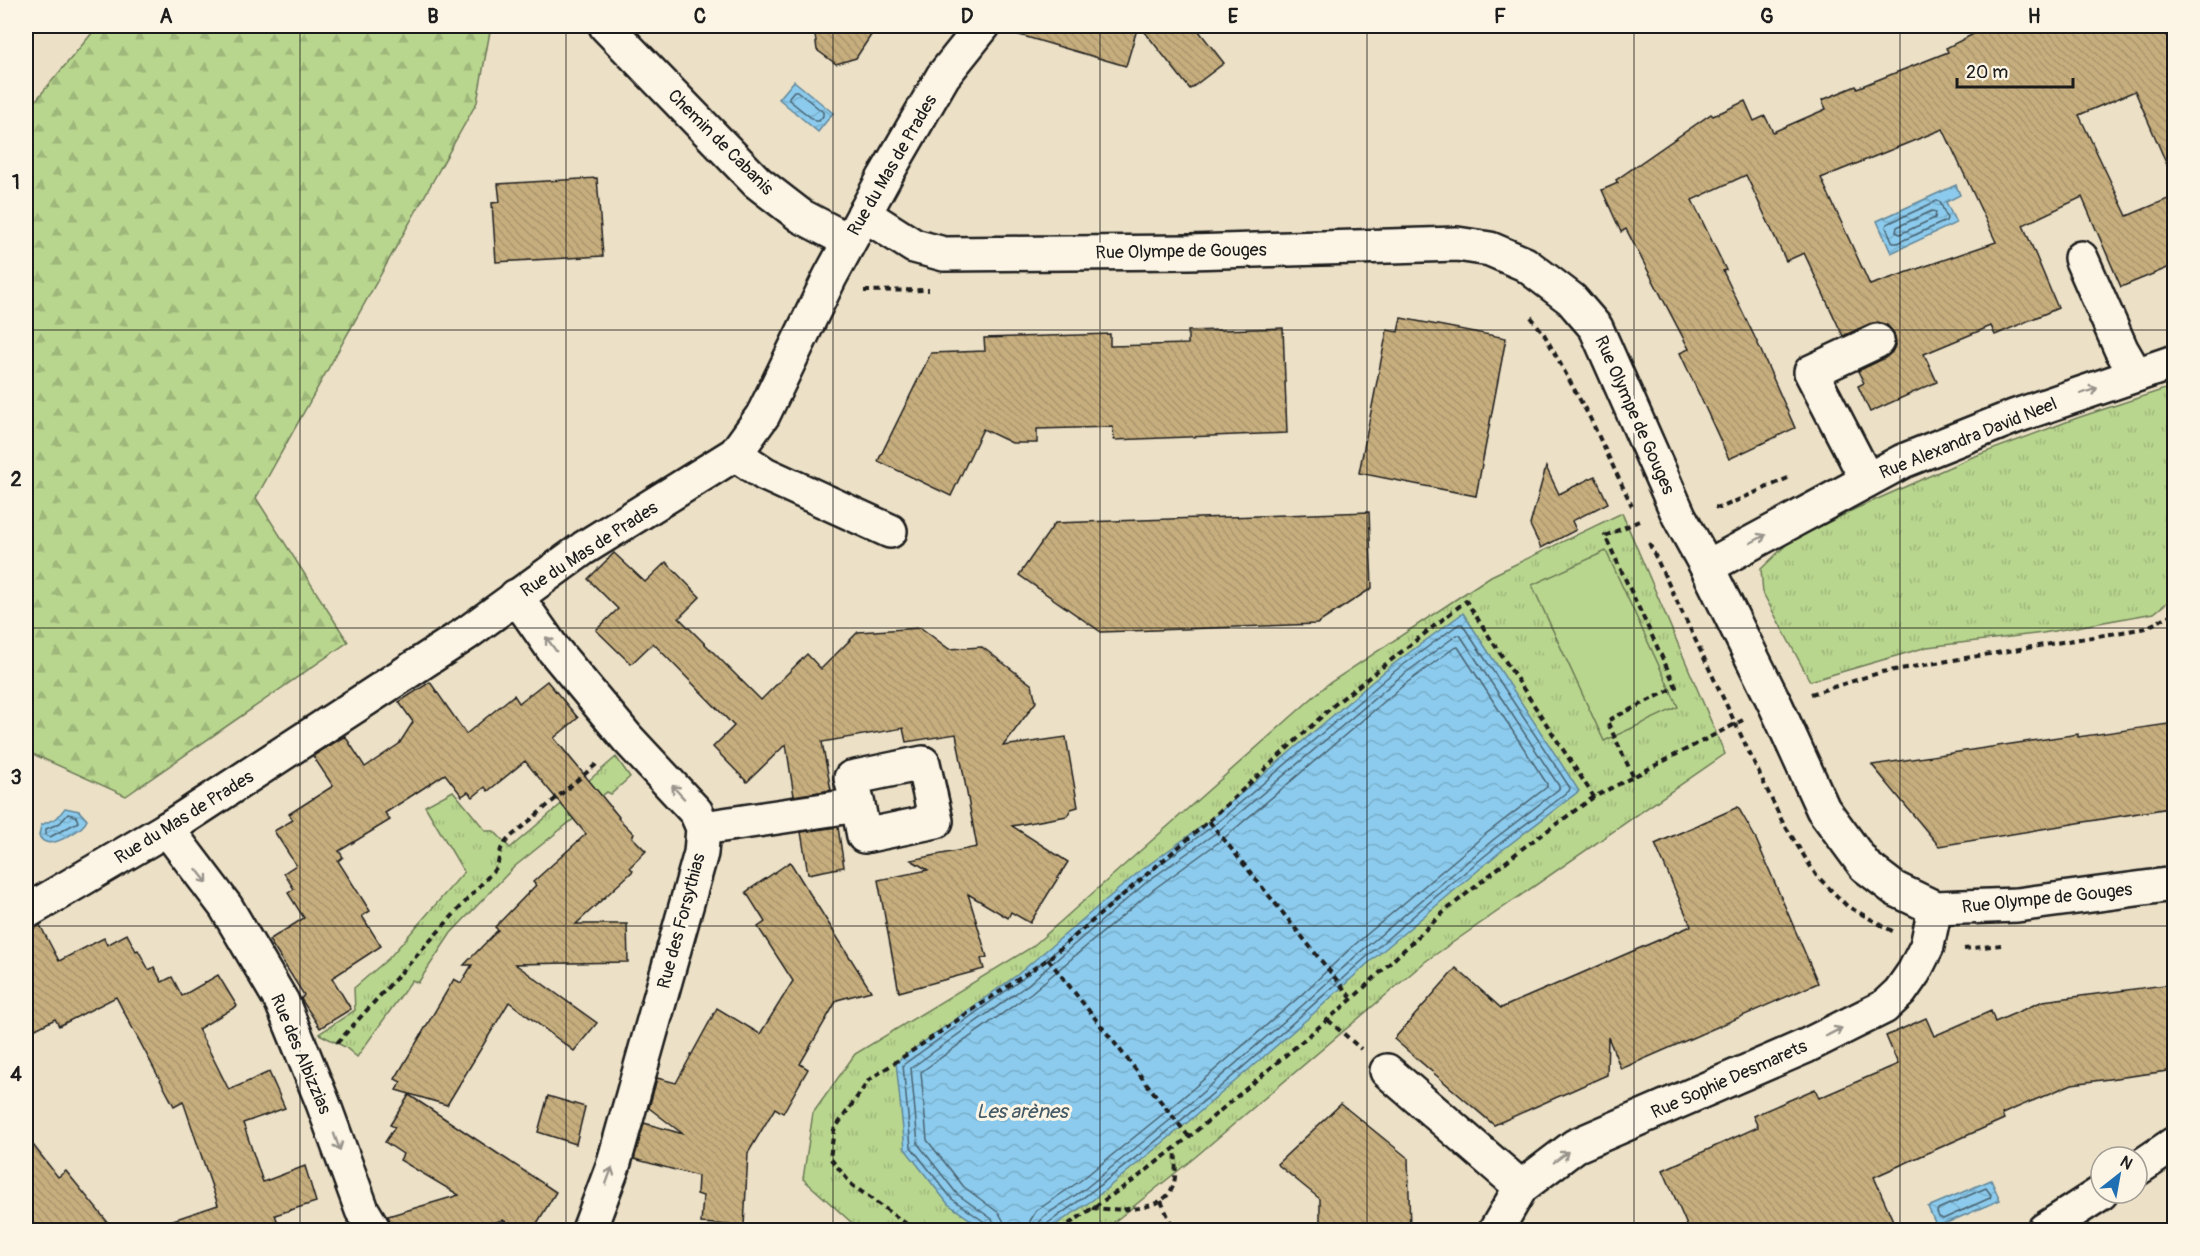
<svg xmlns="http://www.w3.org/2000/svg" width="2200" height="1256" viewBox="0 0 2200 1256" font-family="Pangolin,sans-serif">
  <defs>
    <pattern id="grass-tufts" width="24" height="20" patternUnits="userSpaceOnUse" patternTransform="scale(1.5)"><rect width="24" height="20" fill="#b9d68e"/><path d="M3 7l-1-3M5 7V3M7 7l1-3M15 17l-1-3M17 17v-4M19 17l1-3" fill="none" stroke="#9eb77a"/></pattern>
    <pattern id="forest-firs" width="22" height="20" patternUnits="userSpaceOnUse" patternTransform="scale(1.5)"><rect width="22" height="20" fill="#b9d68e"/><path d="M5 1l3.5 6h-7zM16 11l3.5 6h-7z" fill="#9eb77a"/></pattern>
    <pattern id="water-waves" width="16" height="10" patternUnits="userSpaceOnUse" patternTransform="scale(1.5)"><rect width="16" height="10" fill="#8ccbed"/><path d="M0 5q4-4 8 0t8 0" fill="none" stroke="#78aecb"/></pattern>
    <pattern id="building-back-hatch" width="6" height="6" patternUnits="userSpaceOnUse" patternTransform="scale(1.5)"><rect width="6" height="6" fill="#c7ae7e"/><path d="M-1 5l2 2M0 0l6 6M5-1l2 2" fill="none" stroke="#aa956c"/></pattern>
  </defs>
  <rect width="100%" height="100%" fill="#ece0c6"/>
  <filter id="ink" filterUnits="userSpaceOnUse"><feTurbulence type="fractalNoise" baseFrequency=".0167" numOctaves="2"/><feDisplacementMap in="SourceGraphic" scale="12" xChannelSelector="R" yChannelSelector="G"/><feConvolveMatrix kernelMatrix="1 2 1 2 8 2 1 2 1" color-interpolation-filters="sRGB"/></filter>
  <g filter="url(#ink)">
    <g fill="url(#grass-tufts)" stroke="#6a7955" stroke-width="1.5">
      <polygon points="2174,386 2174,597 2154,613 2043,633 1927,647 1810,681 1763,593 1761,569 1789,542 1855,509 1970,458 2077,418"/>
      <polygon points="1622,513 1725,754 1426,961 1194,1158 1104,1230 860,1230 803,1179 813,1113 855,1054 1032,947 1328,684 1491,576"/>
      <polygon points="616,757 630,777 611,794 607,792 514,867 451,933 418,983 412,980 357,1057 345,1047 319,1034 355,1010 354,988 389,958 464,872 425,806 453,791 486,831 494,831 510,848"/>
    </g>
    <polygon fill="url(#forest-firs)" stroke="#6a7955" stroke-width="1.5" points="98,26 491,26 477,102 256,498 348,642 126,796 26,751 26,112"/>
    <polygon fill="#b9d68e" stroke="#6a7955" stroke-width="1.5" points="1606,551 1678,707 1604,741 1532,585"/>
    <g fill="url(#water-waves)" stroke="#5f8599" stroke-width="1.5">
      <polygon points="794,81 833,113 818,132 779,99"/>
      <polygon points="1956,185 1960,195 1946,202 1956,223 1891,253 1877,221"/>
      <polygon points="1463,613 1579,791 1501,851 1366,965 1313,1014 1188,1122 1094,1199 1048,1230 985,1230 948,1204 905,1149 896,1062 1017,975 1140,871 1209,821 1391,666"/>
      <path d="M65,808L79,811L87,820C84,829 55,846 46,842C42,841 41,839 39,836L41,825L57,818Z"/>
      <polygon points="1991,1180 2000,1200 1937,1227 1928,1207"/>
    </g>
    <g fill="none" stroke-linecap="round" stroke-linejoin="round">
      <g stroke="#496270" stroke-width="1.5">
        <polygon points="794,91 797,91 823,112 823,116 819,121 815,121 789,100 789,97"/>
        <polygon points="1937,201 1940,202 1947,218 1946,221 1897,243 1893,243 1886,227 1887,224"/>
        <polygon points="1932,211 1936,212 1935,218 1900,234 1896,232 1897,227"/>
        <polygon points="68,814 76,816 78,822 50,837 46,835 46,829 60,823"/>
        <polygon points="1986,1188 1991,1195 1990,1198 1943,1219 1939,1217 1937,1212 1938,1209"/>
        <path d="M988,1230L986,1223L952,1199L911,1147L903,1065L1021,980L1144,876L1213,826L1395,671L1459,624H1462L1570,788L1569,791C1546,810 1521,827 1497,846C1451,883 1406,922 1362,961C1260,1052 1160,1145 1048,1223L1045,1230"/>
        <polyline points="996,1230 992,1219 957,1194 918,1144 911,1068 1026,986 1148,881 1217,832 1400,677 1457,635 1460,635 1559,786 1559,789 1493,840 1358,954 1304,1004 1180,1112 1086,1188 1043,1217 1039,1223 1038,1230"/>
        <polyline points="1005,1230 1004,1222 999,1213 964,1187 927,1140 921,1072 1031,993 1154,889 1223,839 1405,684 1454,648 1458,647 1547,784 1547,787 1487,833 1352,947 1298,998 1174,1105 1080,1181 1036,1211 1030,1221 1029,1230"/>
      </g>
    </g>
    <g fill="url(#building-back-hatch)" stroke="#1c1c1c" stroke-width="1.5" fill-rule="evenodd">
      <polygon points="814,26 877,26 856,58 836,64 817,50"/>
      <polygon points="1018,26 1138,26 1126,66 1016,34"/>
      <polygon points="1140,26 1195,26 1224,63 1190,89"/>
      <path d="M1989,26H2162L2175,53V183L2135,91L2079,115L2127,216L2175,196V265L2121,287L2082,197L2023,225L2058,308L1995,335L1991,326L1924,354L1937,382L1870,412L1858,386L1864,383L1858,371L1885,358L1892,352L1896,343L1894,333L1887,325L1878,322L1869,324L1843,336L1804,253L1786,261L1746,175L1692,200L1726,270L1723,271L1758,344L1795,428L1729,459L1680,353L1689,349L1626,229L1621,232L1602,190L1618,183L1616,180L1711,114L1713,116L1745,101L1754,121L1765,116L1773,132L1826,109L1822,100L1856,86L1857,88L1948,52L1946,48ZM1943,129L1996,242L1870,285L1821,178Z"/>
      <polygon points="597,178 603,256 496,262 492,203 500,202 498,184"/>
      <polygon points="1401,318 1506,338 1476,496 1359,473 1387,330 1398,332"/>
      <polygon points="1283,328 1287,433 1114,440 1113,427 1037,429 1037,443 1012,443 983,429 951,496 878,461 931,353 985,351 984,338 1110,334 1110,346 1188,344 1188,331"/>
      <polygon points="1546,467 1559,494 1595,476 1608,503 1572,521 1576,530 1541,548 1530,525"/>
      <polygon points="1369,512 1372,588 1317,624 1101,632 1019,575 1055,523"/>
      <polygon points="614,553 645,582 666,562 700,597 679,618 761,700 807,654 821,669 858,632 921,628 949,649 982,647 1032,685 1036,702 1003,746 1066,737 1078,807 1071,809 1067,816 1012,826 1068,862 1030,923 1011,912 1008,918 968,894 987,957 981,959 984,969 899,992 878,880 928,870 911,860 977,847 956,734 906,742 903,728 822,742 831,790 794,796 786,744 747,782 713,747 734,726 653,643 631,664 596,630 618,609 588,579"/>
      <polygon points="547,681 578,718 554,738 619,817 618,818 634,834 632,837 646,851 630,867 633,871 576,924 627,924 628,962 515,964 597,1023 574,1051 509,1002 447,1105 396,1090 401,1082 395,1079 454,979 461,983 472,965 464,965 498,930 495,927 536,885 533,882 586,834 525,761 488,791 485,787 473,797 468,792 462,796 445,774 385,813 390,820 339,851 343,857 338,861 370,911 362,916 381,946 332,978 351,1009 320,1028 301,999 304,995 269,940 304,918 288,893 294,889 284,873 296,865 274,831 293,820 289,814 333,786 313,756 345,736 365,767 399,744 413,722 399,702 430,682 466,734 514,695 519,703"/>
      <polygon points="2175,723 2175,807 1939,846 1872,765 2078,734 2078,737"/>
      <polygon points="1738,807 1755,837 1818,983 1621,1069 1608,1037 1607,1075 1494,1125 1394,1039 1456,968 1501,1008 1691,926 1655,844"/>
      <polygon points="838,827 844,867 808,874 801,832"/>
      <polygon points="790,862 871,991 837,1000 800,1064 808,1069 783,1113 775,1108 748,1153 744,1226 701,1223 703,1196 697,1194 698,1176 634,1159 644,1123 683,1134 649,1108 657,1078 676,1083 717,1008 760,1034 793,981 758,927 765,922 746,892"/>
      <polygon points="40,925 59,961 104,938 107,945 127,934 136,951 138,950 149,970 154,967 162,982 172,977 182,996 218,975 237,1006 198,1029 214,1060 229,1090 269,1072 285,1108 243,1123 263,1182 305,1166 316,1202 275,1215 281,1230 159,1230 158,1225 218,1205 183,1101 174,1106 116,997 59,1026 55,1019 26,1034 26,931"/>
      <polygon points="2172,984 2175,1006 2175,1070 2072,1084 2002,1114 2004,1119 1874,1177 1897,1230 1689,1230 1663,1170 1758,1127 1753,1116 1815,1089 1819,1098 1898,1064 1886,1036 1926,1018 1934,1036 1991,1011 1995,1022 2043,1001"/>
      <polygon points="409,1095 556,1192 533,1230 520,1230 503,1220 467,1230 393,1230 388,1216 459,1195 400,1160 403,1154 385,1142 395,1127 390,1125"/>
      <polygon points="548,1096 585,1107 576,1144 538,1132"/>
      <polygon points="1341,1104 1408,1158 1410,1230 1320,1230 1320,1199 1277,1164"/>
      <polygon points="26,1136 58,1177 66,1171 114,1230 26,1230"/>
    </g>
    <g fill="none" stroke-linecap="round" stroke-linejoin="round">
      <g stroke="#1c1c1c" stroke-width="38">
        <g id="minor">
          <polyline points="606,26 757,182 801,216 849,241"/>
          <polyline points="864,214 914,246 944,254 1190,252 1457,244 1490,249 1525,264 1571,299 1596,328 1679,516 1707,567 1776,706 1823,809 1865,866 1895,889 1935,908 2017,905 2174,884"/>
          <polyline points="2081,258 2121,349 2136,375"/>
          <polyline points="735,454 765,474 890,531"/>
          <polyline points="1867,480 1811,372 1877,341"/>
          <polyline points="1707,567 1903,461 2016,416 2174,362"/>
          <polyline points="516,596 553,649 627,738 696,812 703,828 701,853 613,1166 589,1230"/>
          <polyline points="703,828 858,805 864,836 936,821 923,763 851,778 858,805"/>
          <polyline points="167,829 226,907 282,1002 323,1103 362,1210 374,1230"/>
          <polyline points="26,912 167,829 467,633 584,548 735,454 763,415 830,277 884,178 943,76 983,26"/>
          <polyline points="1387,1071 1521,1187"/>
          <polyline points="2137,1169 2174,1144"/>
          <polyline points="1496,1230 1521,1187 1575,1146 1806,1046 1884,1007 1900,992 1914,972 1927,946 1935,908"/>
          <polyline points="2044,1230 2101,1193"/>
        </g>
      </g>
      <g stroke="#1c1c1c" stroke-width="4" stroke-dasharray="6 4.5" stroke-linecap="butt">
        <polyline points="864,291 929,290"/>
        <polyline points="1531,317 1544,334 1590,418 1632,506"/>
        <polyline points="1715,507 1720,508 1788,478"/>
        <polyline points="1649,543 1782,821 1816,875 1847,906 1894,932"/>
        <polyline points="1811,694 1882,672 2146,628 2174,613"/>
        <polyline points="1633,776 1607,721 1676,687 1605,536 1639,521"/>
        <polyline points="1209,821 1352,999"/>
        <polyline points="1964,949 2001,945"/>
        <polyline points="1048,959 1189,1137"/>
        <polyline points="1328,1020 1361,1049"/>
        <polyline points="337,1043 497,867 501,849 508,839 599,762"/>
        <polyline points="1161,1201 1174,1230"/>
        <path d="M1092,1208C1115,1210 1163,1214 1173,1186C1177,1175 1175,1159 1176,1148"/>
        <polyline points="915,1230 852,1185 830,1158 834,1130 869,1080 1048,959 1209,821 1334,705 1466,601 1594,797"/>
        <polyline points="1060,1230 1134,1180 1189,1137 1352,999 1444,912 1523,848 1594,797 1743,720"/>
      </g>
      <use href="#minor" stroke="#fcf5e5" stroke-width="33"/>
    </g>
    <defs><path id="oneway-shaft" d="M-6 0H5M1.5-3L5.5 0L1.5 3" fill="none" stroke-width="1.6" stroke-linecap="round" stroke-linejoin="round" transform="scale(1.5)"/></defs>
    <g stroke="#97938b">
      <use href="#oneway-shaft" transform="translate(2089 391) rotate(-19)"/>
      <use href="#oneway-shaft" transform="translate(1758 539) rotate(-28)"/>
      <use href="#oneway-shaft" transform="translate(551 644) rotate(-126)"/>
      <use href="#oneway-shaft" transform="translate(678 792) rotate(-133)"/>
      <use href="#oneway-shaft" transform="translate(202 876) rotate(52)"/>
      <use href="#oneway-shaft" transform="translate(1834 1032) rotate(-27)"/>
      <use href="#oneway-shaft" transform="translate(337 1142) rotate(70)"/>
      <use href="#oneway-shaft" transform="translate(1561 1157) rotate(-37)"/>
      <use href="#oneway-shaft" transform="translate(609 1176) rotate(-70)"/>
    </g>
  </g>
  <path fill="none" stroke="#1c1c1c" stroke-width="1.5" stroke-opacity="0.55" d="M300,26V1230M566,26V1230M833,26V1230M1100,26V1230M1367,26V1230M1634,26V1230M1900,26V1230M26,330H2174M26,628H2174M26,926H2174"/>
  <g text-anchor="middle" stroke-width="6" stroke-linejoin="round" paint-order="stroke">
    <g font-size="18" fill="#1c1c1c" stroke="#fcf5e5">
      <text transform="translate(721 142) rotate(45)" y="6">Chemin de Cabanis</text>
      <text transform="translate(892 165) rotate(-60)" y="6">Rue du Mas de Prades</text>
      <text transform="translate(1181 251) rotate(-1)" y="6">Rue Olympe de Gouges</text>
      <text transform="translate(1635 415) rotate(66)" y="6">Rue Olympe de Gouges</text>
      <text transform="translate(1968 438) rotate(-22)" y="6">Rue Alexandra David Neel</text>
      <text transform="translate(589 549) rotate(-33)" y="6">Rue du Mas de Prades</text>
      <text transform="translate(184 817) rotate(-32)" y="6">Rue du Mas de Prades</text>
      <text transform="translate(2047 898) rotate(-6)" y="6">Rue Olympe de Gouges</text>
      <text transform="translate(681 921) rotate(-75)" y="6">Rue des Forsythias</text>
      <text transform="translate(301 1054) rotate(67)" y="6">Rue des Albizzias</text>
      <text transform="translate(1729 1079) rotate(-24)" y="6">Rue Sophie Desmarets</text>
    </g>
    <g font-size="20" font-style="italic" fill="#435965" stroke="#fcf5e5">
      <text x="1022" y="1118">Les arènes</text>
    </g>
  </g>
  <rect width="2200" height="1256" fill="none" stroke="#fcf5e5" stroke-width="66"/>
  <g transform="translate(2119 1175) rotate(31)"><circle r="28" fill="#fcf5e5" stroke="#a29e95" stroke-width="1.5"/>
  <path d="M0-4.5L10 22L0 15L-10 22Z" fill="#1f6fb2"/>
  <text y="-9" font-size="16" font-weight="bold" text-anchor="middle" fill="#1c1c1c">N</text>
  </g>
  <path d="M1957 78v9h116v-9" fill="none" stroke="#1c1c1c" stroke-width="3"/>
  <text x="1966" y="78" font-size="18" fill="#1c1c1c" stroke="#fcf5e5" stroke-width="4.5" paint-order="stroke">20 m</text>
  <rect x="33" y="33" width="2134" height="1190" fill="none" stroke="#1c1c1c" stroke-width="2"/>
  <g font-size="20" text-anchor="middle" font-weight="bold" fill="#1c1c1c">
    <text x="166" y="23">A</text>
    <text x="433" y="23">B</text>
    <text x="700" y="23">C</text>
    <text x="967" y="23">D</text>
    <text x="1233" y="23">E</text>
    <text x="1500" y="23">F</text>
    <text x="1767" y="23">G</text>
    <text x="2034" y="23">H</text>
    <text x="16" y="189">1</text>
    <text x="16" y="486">2</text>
    <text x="16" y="784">3</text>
    <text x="16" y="1081">4</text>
  </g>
</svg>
